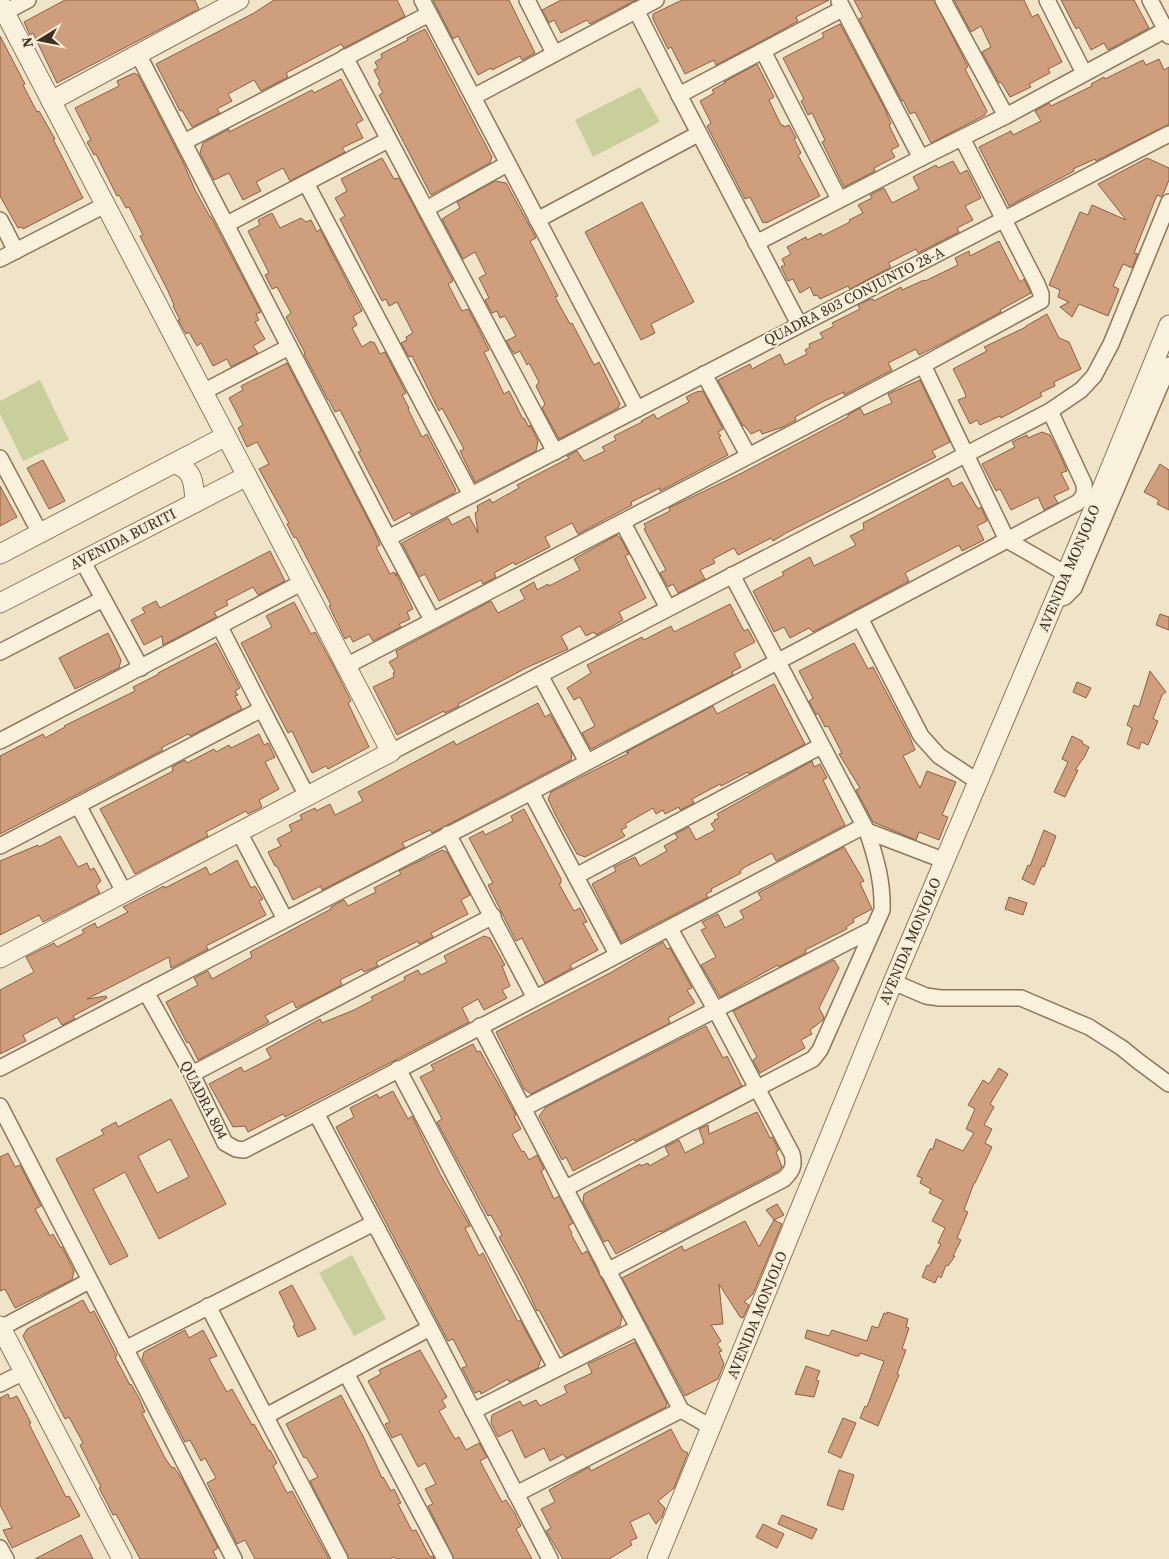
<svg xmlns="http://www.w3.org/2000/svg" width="1169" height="1559" viewBox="0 0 1169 1559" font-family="'Source Serif 4',serif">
  <rect width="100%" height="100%" fill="#f0e4c8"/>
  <g fill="#c9cf9b">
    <polygon points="640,87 660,122 593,157 575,120"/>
    <polygon points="40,380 69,440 23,461 0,414 0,401"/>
    <polygon points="352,1255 386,1319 354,1336 319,1273"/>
  </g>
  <g fill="#cf9f7d" stroke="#8d5f41" fill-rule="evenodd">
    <polygon points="65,0 195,0 199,9 57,83 33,33 30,35 24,22"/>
    <polygon points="274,0 397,0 405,16 344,48 341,44 286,73 288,77 261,91 254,80 228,94 232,101 217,109 220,113 192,127 182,110 180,111 156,64 254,13"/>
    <polygon points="433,0 509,0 535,53 522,60 520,56 492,70 491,68 478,75 458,36 453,39"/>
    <polygon points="561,0 636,0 590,24 587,20 561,33 554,20 549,23 542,10"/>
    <polygon points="682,0 829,0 796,17 798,21 771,36 716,65 714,60 685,74 671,47 668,49 653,19 653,14"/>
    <polygon points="854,0 934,0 968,67 965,69 987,111 985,115 931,143 915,112 910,114 903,100 902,101 859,19 863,17"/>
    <polygon points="954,0 1024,0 1032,17 1038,14 1062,62 1048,69 1050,73 1029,84 1031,87 1010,97 1001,82 999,83 982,52 991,47 981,26 971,32"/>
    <polygon points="1061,0 1134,0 1149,28 1108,50 1104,43 1091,50 1079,27 1076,29"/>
    <polygon points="840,24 885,109 891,124 889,125 899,146 891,150 895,157 874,168 875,171 844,187 822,142 825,140 812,113 808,115 801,101 804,99 783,58 822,38 824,37 822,33"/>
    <polygon points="425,29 492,157 490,163 431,195 379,95 383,93 378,83 380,82 374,70 378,68 375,62 382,58 381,54 408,40 407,38"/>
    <polygon points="0,36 25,84 23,85 37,112 39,111 55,139 53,139 83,198 23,229 22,227 18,228 0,196"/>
    <polygon points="1159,59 1164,70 1169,67 1169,124 1096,161 1095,159 1073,169 1074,171 1009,206 979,147 1011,131 1013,135 1041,121 1035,111 1049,103 1051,106 1092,86 1091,84 1104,77 1105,79 1143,60 1146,65"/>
    <polygon points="757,64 774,97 769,100 781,125 783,125 784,127 789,125 796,138 794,139 801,153 798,155 820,196 766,223 765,222 763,223 750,197 745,199 707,126 711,123 700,101 714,93 712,90 725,83 724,82"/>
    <polygon points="134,73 138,75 183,162 195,190 210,217 211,217 261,312 256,314 259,320 255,322 265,339 253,346 258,353 231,367 227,359 213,366 201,343 197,346 189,332 186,334 178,320 180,320 173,306 174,305 168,291 140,236 143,235 129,207 126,208 119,195 117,196 96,154 94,155 87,142 91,140 75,108 119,86 117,81"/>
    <polygon points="341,79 363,120 356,124 363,138 342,148 345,152 290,181 283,168 256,182 261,191 243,200 229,173 214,180 200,153 203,143 229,129 229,132 312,90 314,93"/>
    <polygon points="382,158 394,179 399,178 451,277 453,281 448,284 462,311 468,309 475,322 489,350 484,352 504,394 509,391 523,419 524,418 529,427 530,425 538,441 536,451 475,482 460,451 464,449 442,408 439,411 412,356 409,357 401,343 407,340 406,337 413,333 397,302 389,306 386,299 382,301 340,219 345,216 335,198 347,191 341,179"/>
    <polygon points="1147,158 1169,168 1169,180 1162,197 1157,195 1134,253 1138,254 1132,268 1123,264 1113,286 1119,289 1108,316 1079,304 1072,317 1060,307 1069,302 1058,297 1060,290 1049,285 1080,212 1088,215 1092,205 1126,220 1098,184"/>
    <polygon points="953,161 960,174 967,170 981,198 965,206 973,220 957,228 959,232 918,253 916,249 888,263 891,267 850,289 848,286 820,299 817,295 814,296 810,287 800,293 793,279 788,281 781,267 785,265 782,259 791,254 787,247 806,237 807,240 821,233 822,236 850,222 849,220 863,213 858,205 872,198 870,195 884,188 892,203 919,189 913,177 936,165 938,168"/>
    <polygon points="495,181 506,183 536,238 530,241 558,296 555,297 570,324 572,323 594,365 599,362 620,404 618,408 559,439 542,408 545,404 536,386 539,382 529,363 527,365 520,351 514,354 506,341 516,336 505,316 500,318 497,311 492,313 485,300 489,298 479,278 486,274 475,252 463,259 442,219 460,208 457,202"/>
    <polygon points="642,202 694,302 651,324 655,333 641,340 585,232"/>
    <polygon points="272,213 280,228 301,218 306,222 311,220 317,232 320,229 362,311 353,316 357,325 352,328 362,347 371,341 372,343 374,342 380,354 385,352 406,393 402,395 409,408 408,409 422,437 427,434 456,490 454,493 411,515 410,512 394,521 358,452 361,451 340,410 335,412 329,400 328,400 304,354 305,353 286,317 291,313 277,287 272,289 265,275 269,273 248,231 260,225 258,220"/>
    <polygon points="999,241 1020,282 1024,279 1031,293 1000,310 1001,312 947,341 919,355 916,349 888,363 892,370 844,395 844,392 822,402 795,417 796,420 783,427 762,434 760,430 751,434 744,425 743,426 718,380 750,364 752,369 780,354 785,365 807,354 805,350 810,347 809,344 823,338 820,333 834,326 832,323 860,309 858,305 868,300 873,299 874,301 901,287 902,290 924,280 925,281 958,265 955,258 969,251 970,256"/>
    <polygon points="1047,314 1059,338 1069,342 1081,369 1054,382 1055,386 1040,393 1042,396 1001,418 1000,416 980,425 977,420 970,424 958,400 966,397 965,393 953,369 987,351 984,347 1026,327 1026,326"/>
    <polygon points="287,363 374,531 380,545 376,547 390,574 394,572 396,576 396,573 413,609 407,612 410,619 399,624 401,627 373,641 369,634 353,642 350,636 345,639 329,606 331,605 296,537 294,538 287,524 289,523 259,469 269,464 257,442 247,447 238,428 243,425 229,398 243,390 241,386"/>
    <polygon points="920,380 950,442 932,451 936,457 786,533 773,541 771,538 738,555 734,548 713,559 715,563 700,570 705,579 678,593 673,584 668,587 660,573 666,570 644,529 646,528 644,524 670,511 669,508 738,475 848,417 848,415 860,408 864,415 892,403 888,394"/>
    <polygon points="703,391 723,429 718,432 721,436 719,437 728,455 660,491 660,488 631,502 632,505 578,534 572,523 545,537 550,547 515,565 514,562 494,573 496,577 483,584 481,580 439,601 425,574 419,577 402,543 448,518 452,525 469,516 478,533 475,513 478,511 477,506 490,499 492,503 519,488 517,485 569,458 567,456 577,451 584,461 605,451 602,447 616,440 614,436 642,422 641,421 654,414 657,419 689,402 686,397 696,392"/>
    <polygon points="1042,432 1050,435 1062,459 1067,471 1061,473 1069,489 1054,496 1058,503 1044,510 1038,497 1011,510 1000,489 996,491 982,464 1015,447 1012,442 1027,435 1028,438"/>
    <polygon points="43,460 65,501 49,509 27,468"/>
    <polygon points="1160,464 1169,470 1169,510 1157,504 1159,500 1144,492"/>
    <polygon points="948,478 953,487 962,482 978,509 981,507 987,521 977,526 984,540 962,551 959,545 905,573 909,581 813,632 809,628 790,638 784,627 774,632 753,591 784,575 782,572 810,557 814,566 856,545 850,536 864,529 863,523"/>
    <polygon points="0,486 17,517 0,526"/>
    <polygon points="617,535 621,539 629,554 625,556 646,598 619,612 623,620 596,635 594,632 586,636 580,626 561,636 568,649 526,668 458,704 459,706 445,713 444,711 397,735 373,687 394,677 393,673 395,672 389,662 398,657 396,651 491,601 498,613 525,599 520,590 534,582 537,590 548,584 549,586 580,570 574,559"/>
    <polygon points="270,551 285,581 258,595 253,587 226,601 228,605 214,612 217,617 163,645 162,636 144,645 131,620 145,613 142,608 156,601 160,608"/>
    <polygon points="294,602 311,634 315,632 334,667 351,701 348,703 369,747 328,769 326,766 312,773 292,731 288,733 241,643 272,627 266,616"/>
    <polygon points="730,604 744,631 748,629 755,642 734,653 741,667 732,672 733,675 591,749 582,733 595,726 580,697 574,700 567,688 591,673 587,665 642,637 644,640 671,626 674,632"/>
    <polygon points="1160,614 1169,617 1169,630 1156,625"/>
    <polygon points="108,633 121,660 119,668 75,689 59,658"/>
    <polygon points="216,643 240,688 235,691 238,695 235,696 242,709 190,736 188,734 161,748 163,750 0,834 0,756 43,734 45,738 65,727 64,726 135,691 133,687 159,674 158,673"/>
    <polygon points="854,643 868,669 873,667 909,735 915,750 903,756 920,788 927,771 956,782 942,815 948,817 939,840 919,832 916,840 873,822 856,790 860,788 839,754 842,753 828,726 825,727 818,713 816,715 809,701 813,698 799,671"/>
    <polygon points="1150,671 1166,692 1162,695 1153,719 1158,721 1148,745 1141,742 1139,749 1127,744 1132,728 1127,725 1134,705 1139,707"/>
    <polygon points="1077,682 1091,688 1086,698 1073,692"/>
    <polygon points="774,684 805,744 749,774 748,772 721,786 720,784 692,799 694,803 680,810 679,807 665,814 663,810 656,814 653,808 625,824 627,827 621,830 625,836 585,857 577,854 556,816 548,799 551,792 629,753 626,752 713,706 717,714"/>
    <polygon points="538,703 545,717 550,714 572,753 571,760 432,833 430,830 402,843 405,847 322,890 321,886 293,900 277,866 275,866 268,852 281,846 277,839 292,831 289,825 302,819 300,815 315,808 316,811 330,804 335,815 363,801 358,792 454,741 456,745"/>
    <polygon points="259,734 264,745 268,743 275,757 265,762 279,789 259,800 262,807 248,814 246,811 206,832 208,836 135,874 100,809 173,771 172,767 185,760 187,763 214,749 216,752 229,745 231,748"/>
    <polygon points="1072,736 1082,741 1083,744 1089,747 1085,756 1075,770 1078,770 1065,797 1054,792 1068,762 1062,759"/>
    <polygon points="812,761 814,767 820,764 827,778 823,780 845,825 776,861 772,853 745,867 740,871 741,873 711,889 712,891 706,894 708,897 621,942 592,884 616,871 614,867 635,857 640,866 667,851 664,846 678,838 675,834 689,827 696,840 715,830 711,824 715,821 714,820 719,818 717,814"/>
    <polygon points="524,809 561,879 561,883 559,884 574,911 580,908 587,922 583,923 598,950 570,965 572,968 545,983 522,938 516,941 488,885 493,883 469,838 483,831 485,835 513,821 511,816"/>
    <polygon points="1044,830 1056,836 1044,867 1042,866 1034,885 1022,879 1028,865 1030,866"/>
    <polygon points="60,836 78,867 87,863 90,870 94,868 101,881 96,886 100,893 43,922 39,915 0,935 0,861 38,845 39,847"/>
    <polygon points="844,847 864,881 860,883 872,909 853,919 854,922 846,927 847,929 805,950 806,953 779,967 778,965 720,997 701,965 716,957 701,930 706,928 702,922 718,914 725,928 744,918 740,911 762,899 758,893"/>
    <polygon points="442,850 447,852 470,895 461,900 468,914 431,933 433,937 419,944 418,941 376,962 378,966 364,972 362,969 340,980 342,985 311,1001 296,1008 293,1001 265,1016 269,1022 198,1060 189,1042 187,1043 166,1002 198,985 194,978 208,971 212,979 252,957 250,952 331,909 331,907 344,900 348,906 376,892 374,888 401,874 399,871"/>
    <polygon points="237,860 251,888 255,886 263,899 259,901 266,915 206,946 208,949 171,968 169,957 87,999 106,996 107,998 73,1016 75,1019 62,1025 57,1017 23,1035 26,1041 0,1054 0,990 34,972 26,957 54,943 57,947 84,933 82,930 95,923 97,928 128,912 123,907 164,886 165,888 206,867 210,875"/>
    <polygon points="1009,897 1027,903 1023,915 1005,909"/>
    <polygon points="484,936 490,938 505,965 502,966 510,986 502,990 507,998 484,1010 478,999 462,1008 469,1022 285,1117 283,1114 248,1132 245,1126 233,1127 209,1084 241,1067 244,1072 271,1058 266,1049 320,1019 322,1023 354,1010 373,1000 371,997 405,980 404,977 418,970 421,975 447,962 444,956"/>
    <polygon points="663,942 667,949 670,948 692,988 687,990 695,1003 668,1018 670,1023 531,1094 524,1089 496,1032 610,973"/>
    <polygon points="834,960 839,968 819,1008 824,1017 823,1020 810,1030 812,1034 801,1040 805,1048 760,1073 753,1060 757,1057 733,1011"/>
    <polygon points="706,1026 723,1058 727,1056 742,1086 635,1141 634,1139 573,1171 566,1157 562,1160 539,1116 546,1107"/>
    <polygon points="473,1044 477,1052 480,1051 516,1115 514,1116 521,1129 512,1134 522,1152 524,1151 529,1160 537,1155 544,1169 541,1171 554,1199 559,1196 573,1223 568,1226 572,1233 571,1234 582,1254 587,1251 622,1317 620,1326 564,1355 561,1351 539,1310 537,1311 524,1283 499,1237 502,1235 491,1215 488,1216 437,1122 442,1119 420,1077 434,1070 431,1065"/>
    <polygon points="999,1068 1008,1074 990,1104 994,1107 984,1125 992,1129 985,1143 992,1147 975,1183 974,1183 964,1210 968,1212 957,1238 961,1240 953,1256 955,1256 948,1266 946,1265 941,1278 938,1276 935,1283 922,1277 927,1265 929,1266 941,1244 938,1243 945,1228 932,1221 943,1200 929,1193 931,1189 920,1183 922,1178 917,1176 930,1149 933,1149 936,1139 963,1151 974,1133 966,1129 975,1109 968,1105 983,1080 989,1084"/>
    <polygon points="393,1091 408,1119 412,1116 440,1174 470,1226 465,1228 479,1256 483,1253 518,1322 520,1320 541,1359 538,1368 509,1382 508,1379 481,1394 480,1391 475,1393 462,1368 467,1366 453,1339 448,1341 336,1127 354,1117 350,1108 377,1094 379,1098"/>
    <path d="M171,1099L226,1204L159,1239L125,1172L105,1183L93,1189L128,1256L110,1265L56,1159L104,1134L101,1130L116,1122L118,1127ZM170,1139L189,1177L157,1193L138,1156Z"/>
    <polygon points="757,1112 770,1138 772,1137 779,1150 776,1152 782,1167 778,1171 661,1232 660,1231 616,1254 608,1240 604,1242 583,1202 584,1194 640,1164 641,1166 648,1163 649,1166 669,1155 665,1147 679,1140 685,1153 704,1143 699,1129 708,1125 709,1134"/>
    <polygon points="8,1153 15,1167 20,1165 41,1206 35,1209 50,1236 53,1234 61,1248 62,1247 74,1271 72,1280 15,1308 5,1289 0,1291 0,1157"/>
    <polygon points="777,1204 784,1215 774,1220 766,1210"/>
    <polygon points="774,1220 782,1224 753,1294 744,1302 749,1305 743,1318 740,1317 719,1284 723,1324 711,1325 721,1341 717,1344 722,1351 719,1352 724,1364 718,1379 685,1396 622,1278 682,1246 684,1251 745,1221 759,1247"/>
    <polygon points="292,1285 316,1329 298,1337 293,1326 295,1325 279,1292"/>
    <polygon points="83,1300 90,1313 94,1311 117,1356 115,1357 130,1385 131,1384 139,1398 145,1412 142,1413 165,1458 172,1468 174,1467 182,1479 203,1519 218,1548 213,1551 217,1559 140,1559 116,1514 113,1515 106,1501 99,1488 101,1487 80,1445 83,1443 69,1417 65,1419 23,1336 27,1329"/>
    <polygon points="887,1312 908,1319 906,1327 909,1328 902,1349 906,1350 897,1374 899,1375 878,1426 860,1418 865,1406 867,1407 884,1361 860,1353 859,1356 856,1356 805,1338 807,1330 829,1336 832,1330 867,1341 872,1326 878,1328 884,1313 887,1314"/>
    <polygon points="185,1330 189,1338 203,1330 217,1356 209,1359 219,1378 227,1392 232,1389 252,1425 254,1424 269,1451 270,1450 277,1463 273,1466 287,1493 292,1491 329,1559 255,1559 245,1540 237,1544 207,1483 216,1478 205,1458 201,1461 190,1440 185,1442 142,1359 144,1352"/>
    <polygon points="635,1342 667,1403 666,1407 566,1458 563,1454 550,1461 544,1448 525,1458 512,1430 498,1437 491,1423 492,1415 520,1401 523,1406 536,1400 540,1406 567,1393 564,1386 592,1373 588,1364"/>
    <polygon points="420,1350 447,1397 442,1400 446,1407 439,1411 455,1439 459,1437 466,1450 479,1443 487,1457 480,1461 502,1502 506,1500 514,1512 521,1526 516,1529 532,1559 454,1559 428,1506 433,1504 425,1489 436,1484 425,1463 418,1467 401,1434 392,1438 385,1424 390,1422 368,1381 381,1374 379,1370"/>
    <polygon points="806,1366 820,1371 816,1380 819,1381 814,1397 795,1394"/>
    <polygon points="8,1394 10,1399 17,1396 31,1423 29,1424 66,1497 69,1496 80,1516 12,1548 3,1530 12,1528 0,1505 0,1398"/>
    <polygon points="341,1395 363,1436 382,1478 383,1477 391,1491 394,1489 401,1503 398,1504 412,1531 416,1530 430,1557 433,1556 434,1559 396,1559 394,1557 390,1559 349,1559 310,1481 318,1477 306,1457 304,1458 286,1424"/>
    <polygon points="843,1418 856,1423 841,1458 828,1452"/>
    <polygon points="671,1429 682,1450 688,1453 674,1488 658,1501 665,1508 662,1517 656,1524 649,1513 630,1522 637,1538 630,1541 632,1545 609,1559 563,1559 546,1531 551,1528 541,1509 555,1502 549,1490 589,1467 591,1471"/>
    <polygon points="839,1470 854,1475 843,1510 827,1505"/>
    <polygon points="782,1515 817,1529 812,1539 778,1524"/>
    <polygon points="763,1524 784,1534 777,1548 756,1537"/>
    <polygon points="81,1535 93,1559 35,1559"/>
  </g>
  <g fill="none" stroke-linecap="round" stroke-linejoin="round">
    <g stroke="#8d765c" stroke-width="18">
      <g id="minor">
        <polyline points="422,0 637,409"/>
        <polyline points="527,0 554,53"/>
        <polyline points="943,0 1006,116"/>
        <polyline points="1047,0 1084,73"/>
        <polyline points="1150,0 1169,36"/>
        <polyline points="839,1 921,158"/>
        <polyline points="636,10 679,95"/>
        <polyline points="5,12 28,0"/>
        <polyline points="763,51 839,199"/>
        <polyline points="138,54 388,538 432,620"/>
        <polyline points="345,57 555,452"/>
        <polyline points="473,97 656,0"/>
        <polyline points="184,142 429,14"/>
        <polyline points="306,183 471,495"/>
        <polyline points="426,209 507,164"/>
        <polyline points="0,220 16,251"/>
        <polyline points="537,220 698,134"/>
        <polyline points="227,224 388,140"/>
        <polyline points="756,243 921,158 1006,116 1169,28"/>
        <polyline points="0,259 105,205"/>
        <polyline points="799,324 679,95 842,9"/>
        <polyline points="923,365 1007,540 1066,574"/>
        <polyline points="704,374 748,455"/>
        <polyline points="203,392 289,347"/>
        <polyline points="0,458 40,533"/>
        <polyline points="623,523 668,608"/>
        <polyline points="388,538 1169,134"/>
        <polyline points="82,560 141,668"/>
        <polyline points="1055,600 1065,597 1074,588 1169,365"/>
        <polyline points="860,618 921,736 939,756 977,781"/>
        <polyline points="220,627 262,709"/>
        <polyline points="0,652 103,599"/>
        <polyline points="346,666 923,365 1041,301 1041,294 1037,284 962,138"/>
        <polyline points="540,675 587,762"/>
        <polyline points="0,741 303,582"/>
        <polyline points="391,752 1050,411 1081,390 1094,376 1111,344 1169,202"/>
        <polyline points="531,792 617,954"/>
        <polyline points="78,805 124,892"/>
        <polyline points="867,831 943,860"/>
        <polyline points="239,832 285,919"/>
        <polyline points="448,834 535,998"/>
        <polyline points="0,846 262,709 307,796"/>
        <polyline points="576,876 821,746"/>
        <polyline points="893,982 926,996 940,998 1021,998 1089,1027 1122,1048 1138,1061 1169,1084"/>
        <polyline points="146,992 192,1074 225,1143 236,1149 244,1150 316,1113 430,1328 550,1559"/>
        <polyline points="480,1026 681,1410 711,1427"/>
        <path d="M0,1068L531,792L1077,503C1084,497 1085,493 1084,484L1050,411"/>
        <polyline points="398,1069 556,1368"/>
        <polyline points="192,1074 493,916"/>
        <polyline points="0,1106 234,1559"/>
        <polyline points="524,1108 873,929"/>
        <polyline points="316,1113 864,826"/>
        <path d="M566,1188L813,1059L820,1050L882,910C883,882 876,858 867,831L732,575"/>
        <path d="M607,1271L784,1179C792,1171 795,1166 792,1154L715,1009L670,929"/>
        <polyline points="208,1306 340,1559"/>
        <polyline points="1,1328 89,1281"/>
        <polyline points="125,1349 374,1223"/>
        <polyline points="346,1373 445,1559"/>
        <polyline points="0,1384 24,1372"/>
        <polyline points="473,1411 638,1328"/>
        <polyline points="266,1416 430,1328"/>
        <polyline points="516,1494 681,1410"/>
        <polyline points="0,1548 6,1559"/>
      </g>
    </g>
    <g stroke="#8d765c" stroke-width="21">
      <g id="tertiary">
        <polyline points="0,3 391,752 0,958"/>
        <polyline points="51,101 239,0"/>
        <path d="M173,464C194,468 194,484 195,503"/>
        <polyline points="0,554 226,436"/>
        <polyline points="0,603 247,476"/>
        <polyline points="0,1326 122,1559"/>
        <polyline points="657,1559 893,982 1097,501 1169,325"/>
      </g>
    </g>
    <use href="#minor" stroke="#faf1dc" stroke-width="15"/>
    <use href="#tertiary" stroke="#faf1dc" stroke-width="19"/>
  </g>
  <g text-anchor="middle" stroke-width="4" stroke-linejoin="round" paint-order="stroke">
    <g font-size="15" fill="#3d2e20" stroke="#f7eed8">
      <text transform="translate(854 296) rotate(-27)" y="5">QUADRA 803 CONJUNTO 28-A</text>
      <text transform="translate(123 539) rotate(-27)" y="5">AVENIDA BURITI</text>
      <text transform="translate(1069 568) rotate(-67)" y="5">AVENIDA MONJOLO</text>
      <text transform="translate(910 941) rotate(-67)" y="5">AVENIDA MONJOLO</text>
      <text transform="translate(204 1100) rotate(63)" y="5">QUADRA 804</text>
      <text transform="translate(757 1315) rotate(-68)" y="5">AVENIDA MONJOLO</text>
    </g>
  </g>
  <g transform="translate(40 40) rotate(260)" stroke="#f7eed8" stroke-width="4" paint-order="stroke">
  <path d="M0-4L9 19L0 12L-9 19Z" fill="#3d2e20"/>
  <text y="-8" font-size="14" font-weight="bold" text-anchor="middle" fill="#3d2e20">N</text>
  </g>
</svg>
